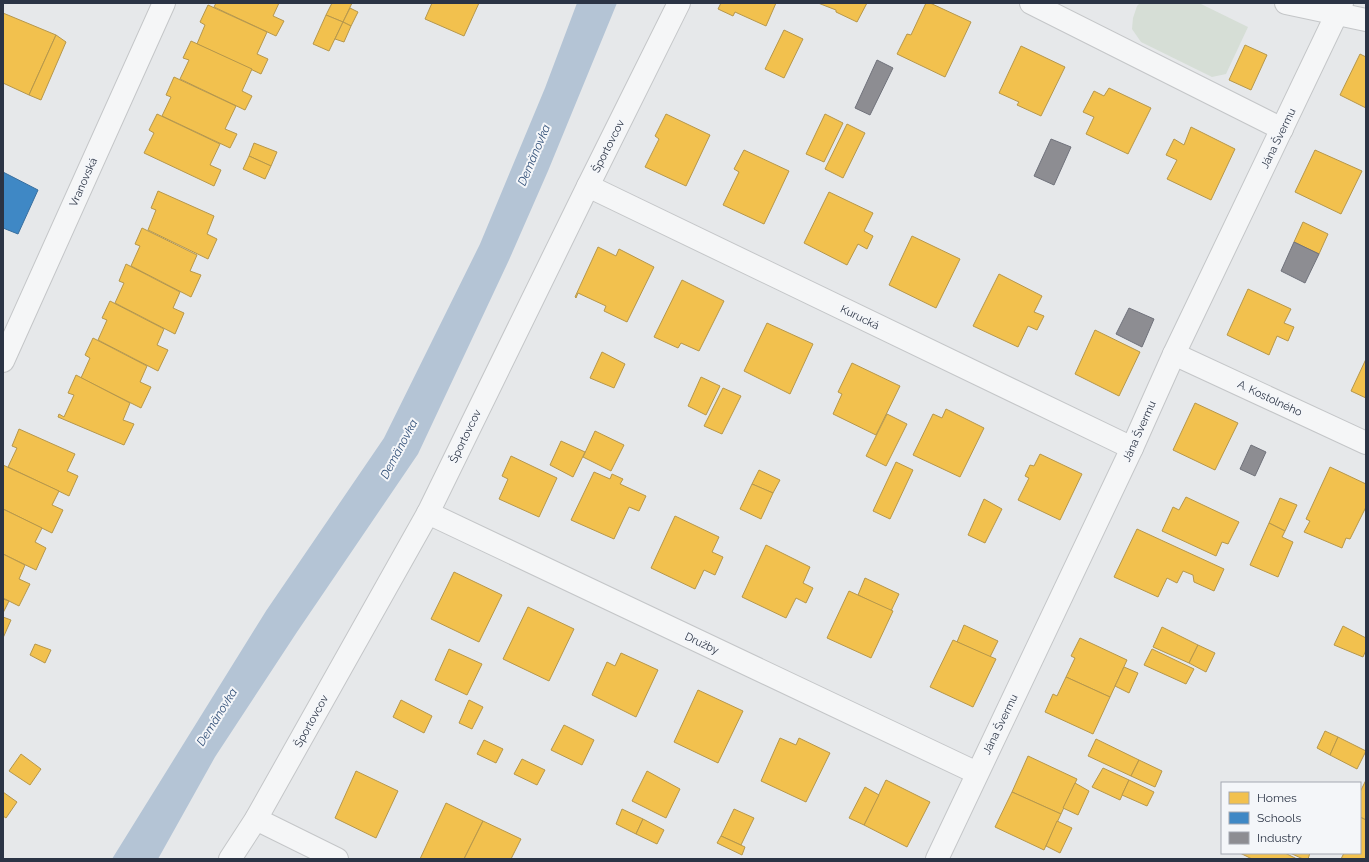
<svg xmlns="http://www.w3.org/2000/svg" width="1369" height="862" viewBox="0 0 1369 862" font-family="Raleway,sans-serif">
  <rect width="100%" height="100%" fill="#e6e8ea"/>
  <polygon fill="#d6ded6" points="1140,3 1199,3 1248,27 1226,74 1212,77 1141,42 1132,29 1133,18 1137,6"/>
  <polygon fill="#b4c4d5" points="577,3 617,3 548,171 509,260 418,454 297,632 215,757 158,859 112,859 266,611 384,438 480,244 545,88"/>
  <g fill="#f2c14e" stroke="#b6974b">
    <polygon points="216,3 279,3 273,16 284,21 276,36 214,7"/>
    <polygon points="332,3 352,3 343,22 326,15"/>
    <polygon points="432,3 479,3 464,36 425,19"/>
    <polygon points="721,3 776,3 766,26 735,12 733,16 718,9"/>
    <polygon points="818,3 867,3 857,22 836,12 836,10"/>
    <polygon points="926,3 930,3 971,22 945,77 897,54 907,34 911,35"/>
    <polygon points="208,5 267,32 257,54 268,59 261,74 197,44 205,25 200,22"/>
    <polygon points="350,8 358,12 351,26 343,22"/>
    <polygon points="3,13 56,35 29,95 3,83"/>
    <polygon points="326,15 343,22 329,51 313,44"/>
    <polygon points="343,22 351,26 344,42 335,39"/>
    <polygon points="784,30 803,39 784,78 765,69"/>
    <polygon points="56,35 66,42 41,100 29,95"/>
    <polygon points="191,41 252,69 242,91 252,96 245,110 180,79 189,60 183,58"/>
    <polygon points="1245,45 1267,55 1251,90 1229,80"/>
    <polygon points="1021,46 1065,67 1041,116 1017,105 1019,102 999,93"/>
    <polygon points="1360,54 1366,57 1366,108 1340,95"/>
    <polygon points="174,77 236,106 225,129 237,134 230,148 162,116 171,97 166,95"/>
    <polygon points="1109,88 1151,108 1128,154 1086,134 1094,117 1083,112 1094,91 1104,96"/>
    <polygon points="157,114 220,144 210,165 221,170 214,186 144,153 154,133 149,130"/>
    <polygon points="666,114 710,135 686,186 645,167 659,139 655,136"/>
    <polygon points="825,114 843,123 824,162 806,154"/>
    <polygon points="847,124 865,133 843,178 825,169"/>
    <polygon points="1191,127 1235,149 1211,200 1167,179 1177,160 1166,155 1174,139 1184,145"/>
    <polygon points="254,143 277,152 271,166 249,156"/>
    <polygon points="744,150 789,171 764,224 723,205 739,172 734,169"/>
    <polygon points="1315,150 1362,171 1341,214 1295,192"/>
    <polygon points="249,156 271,166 265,179 243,169"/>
    <polygon points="158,191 214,216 207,234 217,239 208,259 148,230 156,210 151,208"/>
    <polygon points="829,192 873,213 864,231 873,236 867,249 858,244 847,265 804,243"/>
    <polygon points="1303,222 1328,234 1319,254 1294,242"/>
    <polygon points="142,228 197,255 190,271 201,275 191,297 131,266 140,246 135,244"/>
    <polygon points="912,236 960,259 936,308 889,285"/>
    <polygon points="598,247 616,256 619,249 654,267 627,322 604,311 606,306 578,293 576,298 575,297"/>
    <polygon points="126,264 180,292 173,308 184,313 175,334 115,303 124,283 119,281"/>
    <polygon points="999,274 1042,296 1034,312 1044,316 1037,330 1028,326 1018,347 973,326"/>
    <polygon points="682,280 724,301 699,351 681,343 678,348 654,337"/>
    <polygon points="1248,289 1291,309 1284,323 1294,327 1288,341 1277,336 1269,355 1227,335"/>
    <polygon points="110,301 164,329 157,345 168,350 158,371 98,340 107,320 102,318"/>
    <polygon points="767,323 813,344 790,394 744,371"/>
    <polygon points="1095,330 1140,352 1119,396 1075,374"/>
    <polygon points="93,338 147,366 140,382 151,387 141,408 81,378 90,358 85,355"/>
    <polygon points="602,352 625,364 614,388 590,378"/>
    <polygon points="1366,359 1366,398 1351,391"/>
    <polygon points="852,363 900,386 876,435 833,414 842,394 838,392"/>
    <polygon points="76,375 130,403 123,420 134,424 124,445 58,417 59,414 64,417 74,395 68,393"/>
    <polygon points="701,377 720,386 706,415 688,406"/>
    <polygon points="723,388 741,396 722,434 704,426"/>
    <polygon points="1195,403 1238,423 1215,470 1173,450"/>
    <polygon points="946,409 984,428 960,477 913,455 933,414 942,418"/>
    <polygon points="887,414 907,424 886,466 866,456"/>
    <polygon points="19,429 75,454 67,471 78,476 69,496 8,467 17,448 12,446"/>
    <polygon points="595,431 624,445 611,471 583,457"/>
    <polygon points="561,441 585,452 573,477 550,465"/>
    <polygon points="1040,454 1082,474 1060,520 1018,500 1029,478 1025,476 1030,465 1034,466"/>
    <polygon points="511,456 557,478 539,517 499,499 508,479 502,476"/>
    <polygon points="896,462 913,470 890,519 873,511"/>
    <polygon points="3,465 59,491 52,505 63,510 52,533 3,509"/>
    <polygon points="1330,467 1366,484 1366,507 1350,539 1346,538 1342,548 1304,532 1310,521 1306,519"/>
    <polygon points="759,470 780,480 773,493 752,484"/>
    <polygon points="594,472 610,479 612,474 623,479 620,484 646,496 639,511 629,507 614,539 571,520"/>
    <polygon points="752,484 773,493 761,519 740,509"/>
    <polygon points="1186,497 1239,522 1228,544 1222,542 1216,556 1162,531 1173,507 1179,510"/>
    <polygon points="1280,498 1297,505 1285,531 1269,523"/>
    <polygon points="984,499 1002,509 985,543 968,535"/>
    <polygon points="3,509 42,528 35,542 46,548 36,570 3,554"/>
    <polygon points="675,516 719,537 712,552 723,557 715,575 704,570 695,589 651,568"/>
    <polygon points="1269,523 1285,531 1282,537 1293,542 1278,577 1250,565"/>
    <polygon points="1137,529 1224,569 1214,591 1194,582 1193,575 1183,571 1177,583 1167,578 1158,597 1114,577"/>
    <polygon points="766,545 810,567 803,583 813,588 806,603 796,598 786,618 742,597"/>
    <polygon points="3,554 25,565 19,579 30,584 19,606 3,598"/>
    <polygon points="454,572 502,595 479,642 431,619"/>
    <polygon points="865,578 899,594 891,611 858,595"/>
    <polygon points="849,591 893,611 871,658 827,638"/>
    <polygon points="3,599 9,601 3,613"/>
    <polygon points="528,607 574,629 549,681 503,659"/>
    <polygon points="3,617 11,620 3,638"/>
    <polygon points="964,625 998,641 990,657 957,642"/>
    <polygon points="1343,626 1366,638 1366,650 1363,657 1334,645"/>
    <polygon points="1162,627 1198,645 1189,663 1153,647"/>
    <polygon points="1080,638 1127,660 1110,697 1066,677 1075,658 1071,656"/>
    <polygon points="953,640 996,659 973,707 930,687"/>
    <polygon points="35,644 51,650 45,663 30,655"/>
    <polygon points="1198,645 1215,653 1206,672 1189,663"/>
    <polygon points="449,649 482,664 467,695 435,680"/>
    <polygon points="1152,649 1194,669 1186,684 1144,665"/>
    <polygon points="621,653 658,670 636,717 592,695 607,662 615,666"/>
    <polygon points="1124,667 1138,673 1129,693 1115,686"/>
    <polygon points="1066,677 1110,697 1093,734 1045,712 1053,694 1057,696"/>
    <polygon points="698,690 743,711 718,763 674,742"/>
    <polygon points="401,700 432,716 424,733 393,717"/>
    <polygon points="469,700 483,707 472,729 459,723"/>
    <polygon points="564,725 594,740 582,765 551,750"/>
    <polygon points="1325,731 1338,737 1330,755 1317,748"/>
    <polygon points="1338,737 1366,751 1357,769 1330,755"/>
    <polygon points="780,738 796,745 799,738 830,753 806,802 761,781"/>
    <polygon points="1096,739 1139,760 1131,776 1088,756"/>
    <polygon points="484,740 503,749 496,763 477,754"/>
    <polygon points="21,754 41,769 30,785 9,771"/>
    <polygon points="1028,756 1077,779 1061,814 1012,792"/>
    <polygon points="522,759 545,770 537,785 514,774"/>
    <polygon points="1139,760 1162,771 1155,787 1131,776"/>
    <polygon points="1103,768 1129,780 1120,800 1092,787"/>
    <polygon points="356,771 398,791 376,838 335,818"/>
    <polygon points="647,771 680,789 666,818 632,801"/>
    <polygon points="886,780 930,802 907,847 864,825"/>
    <polygon points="1129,780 1154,792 1147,806 1122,795"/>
    <polygon points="1366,780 1366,820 1360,817 1360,792"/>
    <polygon points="1075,783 1089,791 1078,815 1063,808"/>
    <polygon points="865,787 879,795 864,825 849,818"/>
    <polygon points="3,792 17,802 6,818 3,816"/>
    <polygon points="1012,792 1061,814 1044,850 995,827"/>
    <polygon points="446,803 483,821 464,859 420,859"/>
    <polygon points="622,809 643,819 636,834 616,824"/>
    <polygon points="734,809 754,818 741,845 721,836"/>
    <polygon points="1360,817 1366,820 1366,859 1341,859 1344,853 1360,853"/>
    <polygon points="643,819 664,830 657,844 636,834"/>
    <polygon points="483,821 521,839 511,859 464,859"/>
    <polygon points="1057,821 1072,828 1060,853 1046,846"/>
    <polygon points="721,836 745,847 742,855 717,843"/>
    <polygon points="1240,853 1285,853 1297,859 1252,859"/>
    <polygon points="1290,853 1310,853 1308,859 1303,859"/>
  </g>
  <polygon fill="#3f88c5" stroke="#396f9f" points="3,172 38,190 18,234 3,228"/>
  <g fill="#8d8d92" stroke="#70727b">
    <polygon points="877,60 893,68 870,115 855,108"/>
    <polygon points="1051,139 1071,147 1054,185 1034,176"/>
    <polygon points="1294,242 1319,254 1305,283 1281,271"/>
    <polygon points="1129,308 1154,319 1142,347 1116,334"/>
    <polygon points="1251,445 1266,452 1255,476 1240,469"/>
  </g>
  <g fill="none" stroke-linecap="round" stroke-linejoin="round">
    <g stroke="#c4c6c8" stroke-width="24">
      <g id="street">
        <polyline points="1031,3 1282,129"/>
        <polyline points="1286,3 1366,20"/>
        <polyline points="588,186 1132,448"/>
        <polyline points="1174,354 1366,443"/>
        <polyline points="3,361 164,3"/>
        <polyline points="428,513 977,773"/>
        <polyline points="256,819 337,859"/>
        <polyline points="230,859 256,819 428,513 588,186 679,3"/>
        <polyline points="937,859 1132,448 1174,354 1342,3"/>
      </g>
    </g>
    <use href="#street" stroke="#f5f6f7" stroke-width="22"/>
  </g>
  <g text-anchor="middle" stroke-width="4" stroke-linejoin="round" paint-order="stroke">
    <g font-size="11" fill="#2b3445" stroke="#f4f6f9">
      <text transform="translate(1278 138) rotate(-64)" y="4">Jána Švermu</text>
      <text transform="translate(608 146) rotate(-63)" y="4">Športovcov</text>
      <text transform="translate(83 182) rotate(-66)" y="4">Vranovská</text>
      <text transform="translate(860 317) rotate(26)" y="4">Kurucká</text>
      <text transform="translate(1270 398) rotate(25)" y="4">A. Kostolného</text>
      <text transform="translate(1139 431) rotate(-66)" y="4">Jána Švermu</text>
      <text transform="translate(465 436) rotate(-64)" y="4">Športovcov</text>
      <text transform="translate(702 643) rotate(25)" y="4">Družby</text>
      <text transform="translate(311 721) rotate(-61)" y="4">Športovcov</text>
      <text transform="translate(1000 724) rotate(-64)" y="4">Jána Švermu</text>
    </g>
    <g font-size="12" font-style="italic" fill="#34527a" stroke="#f4f6f9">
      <text transform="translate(534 155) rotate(-67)" y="4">Demänovka</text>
      <text transform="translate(399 449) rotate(-62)" y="4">Demänovka</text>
      <text transform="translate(217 717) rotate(-58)" y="4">Demänovka</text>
    </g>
  </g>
  <rect width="1369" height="862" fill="none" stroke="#2b3445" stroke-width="8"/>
  <rect x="1221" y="782" width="140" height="72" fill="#f4f6f9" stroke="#a4a8b1"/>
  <rect x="1229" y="792" width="20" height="12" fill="#f2c14e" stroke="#a4a8b1"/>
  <text x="1257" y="802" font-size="12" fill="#2b3445">Homes</text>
  <rect x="1229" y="812" width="20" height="12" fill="#3f88c5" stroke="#a4a8b1"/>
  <text x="1257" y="822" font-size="12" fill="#2b3445">Schools</text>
  <rect x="1229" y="832" width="20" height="12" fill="#8d8d92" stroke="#a4a8b1"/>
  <text x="1257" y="842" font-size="12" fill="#2b3445">Industry</text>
</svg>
